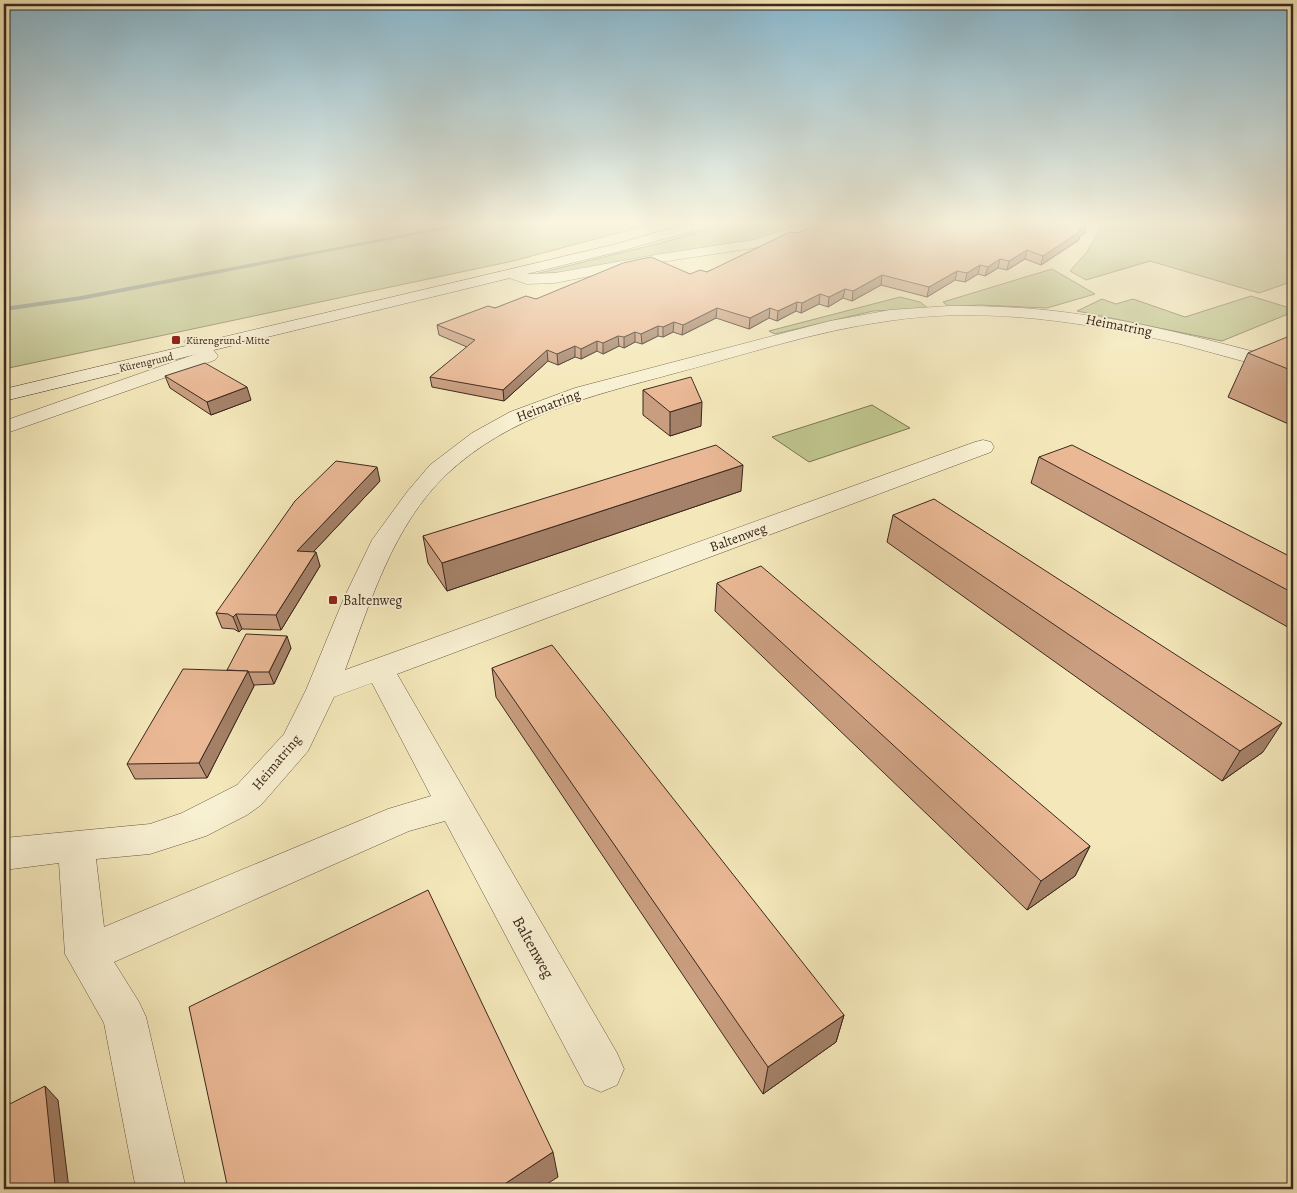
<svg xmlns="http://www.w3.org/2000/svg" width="1297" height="1193" viewBox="0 0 1297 1193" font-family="Alegreya,serif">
  <rect width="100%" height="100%" fill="#f4e8ba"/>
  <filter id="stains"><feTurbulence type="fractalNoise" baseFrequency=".004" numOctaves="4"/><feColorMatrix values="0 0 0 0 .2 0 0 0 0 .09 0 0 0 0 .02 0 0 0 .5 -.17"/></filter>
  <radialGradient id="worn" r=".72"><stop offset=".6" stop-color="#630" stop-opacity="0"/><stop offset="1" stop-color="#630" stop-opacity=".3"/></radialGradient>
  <g fill="#bfc58d" stroke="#7d7656">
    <polygon points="4,224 651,224 513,261 4,369"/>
    <polygon points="724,224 807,224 752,241 634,259 580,271 535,274 661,243"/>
    <polygon points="1103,224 1293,224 1293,285 1288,283 1259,293 1150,261 1086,280 1070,271 1087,252"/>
    <polygon points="1052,269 1095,294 1047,308 980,305 949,307 943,302"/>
    <polygon points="1251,296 1293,309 1293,312 1222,341 1077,311 1102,299 1116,304 1133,299 1185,317"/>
    <polygon points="900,297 920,302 929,309 873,311 775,334 769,331"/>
    <polygon points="872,405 910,428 809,462 772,437"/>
  </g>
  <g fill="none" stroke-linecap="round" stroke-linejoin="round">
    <polygon fill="#758374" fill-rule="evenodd" points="458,224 471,224 81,300 4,311 4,307 81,296"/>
    <g stroke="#695845" stroke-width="1">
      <g id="minor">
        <polygon points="807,224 829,224 828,227 754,248 661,262 555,283 527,284 506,277 503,274 511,269 528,274 555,273 661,254 753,240"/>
        <path d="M949,306C987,306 1025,307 1063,312C1141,321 1217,342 1293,362V374C1255,365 1218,354 1180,344C1086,322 985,306 888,321C815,331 744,355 672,374C591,396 510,415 447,474C393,525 370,603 345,670L975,442L983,440L991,442L994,447L991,452L397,674L617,1053L624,1069L617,1085L601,1092L585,1085L445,821L409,831L114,962L139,1002L146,1017L186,1189H136L104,1023L65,954L59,863L4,870V838L150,824L182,813L237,785L284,734L306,690L344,598L372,540L407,492L430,465L472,433L510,412L575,388L830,321L890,310ZM372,683L431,796L388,809L104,927L96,859L150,854L206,836L247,815L261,805L308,751L334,697Z"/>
        <path d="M193,337C203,339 213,348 218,356L215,360L4,434V421L196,354L184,342L187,338Z"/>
      </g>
    </g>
    <g stroke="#3b281e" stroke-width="1">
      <polygon id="secondary" points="686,224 708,224 707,227 621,251 4,401 4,389 612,245"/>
    </g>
    <use href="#minor" fill="#f8f0d2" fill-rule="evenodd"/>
    <use href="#secondary" fill="#f8f0d2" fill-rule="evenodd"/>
  </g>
  <g fill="#c99e80" stroke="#3b281e">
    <polygon points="797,233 1085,233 1080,236 1079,240 1041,265 1025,259 1007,270 998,268 985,276 978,274 965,282 955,280 927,297 881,285 852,301 843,298 828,307 819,304 801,313 796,311 777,321 769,318 749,329 716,318 682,335 673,332 663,337 658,336 642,344 635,342 624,348 619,346 603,354 597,351 581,359 575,357 558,365 548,361 504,401 432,387 430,377 467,347 439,335 437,325 495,308 536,299 707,272"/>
    <polygon points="1293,336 1293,426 1228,397 1248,353"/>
    <polygon points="165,376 251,400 211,415 170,388"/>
    <polygon points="643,390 701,426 670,436 643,415"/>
    <polygon points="1039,457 1293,558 1293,630 1031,483"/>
    <polygon points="380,481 314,551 320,566 281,630 242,629 239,632 234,629 222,628 216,613"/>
    <polygon points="741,491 447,591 428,563 423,536"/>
    <polygon points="893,515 1263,752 1222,781 887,542"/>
    <polygon points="717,583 1090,846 1075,876 1027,910 715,611"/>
    <polygon points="291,648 274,684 254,685 254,686 207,778 135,779 127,764 227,670"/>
    <polygon points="492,668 844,1015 836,1042 763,1094 496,697"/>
  </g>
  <g fill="#a48168" stroke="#3b281e">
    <polygon points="1087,224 1085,233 1080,236 1079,240 1041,265 1043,256 1078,230"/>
    <polygon points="1027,250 1025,259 1007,270 1009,261"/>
    <polygon points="1000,259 998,268 985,276 988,267"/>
    <polygon points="980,265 978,274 965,282 967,273"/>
    <polygon points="957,271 955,280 927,297 929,287"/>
    <polygon points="882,275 881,285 852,301 853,291"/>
    <polygon points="845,289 843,298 828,307 829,297"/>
    <polygon points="820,294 819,304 801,313 802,303"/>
    <polygon points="797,302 796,311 777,321 778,311"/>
    <polygon points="717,308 716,318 682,335 683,325"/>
    <polygon points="770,308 769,318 749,329 750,318"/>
    <polygon points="674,322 673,332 663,337 663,327"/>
    <polygon points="658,326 658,336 642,344 641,334"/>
    <polygon points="635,332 635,342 624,348 624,337"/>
    <polygon points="618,336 619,346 603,354 603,343"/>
    <polygon points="597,341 597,351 581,359 581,349"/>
    <polygon points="575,346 575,357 558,365 557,354"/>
    <polygon points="547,350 548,361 504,401 503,390"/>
    <polygon points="247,387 251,400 211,415 207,402"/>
    <polygon points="702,402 701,426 670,436 670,412"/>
    <polygon points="743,465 741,491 447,591 442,563"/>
    <polygon points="377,467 380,481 301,565 297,551"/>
    <polygon points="316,552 320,566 281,630 276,615"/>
    <polygon points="236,614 242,629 239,632 233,617"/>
    <polygon points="287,636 291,648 274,684 269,672"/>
    <polygon points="248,671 254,686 207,778 199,763"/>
    <polygon points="1282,723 1263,752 1222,781 1240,751"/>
    <polygon points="1090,846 1075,876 1027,910 1041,881"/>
    <polygon points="844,1015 836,1042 763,1094 768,1067"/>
    <polygon points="45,1086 58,1100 69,1189 47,1189"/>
    <polygon points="553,1152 558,1177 539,1189 497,1189"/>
  </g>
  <g fill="#eab895" stroke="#3b281e">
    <polygon points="819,224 1087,224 1078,230 1081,231 1043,256 1027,250 1009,261 1000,259 988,267 980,265 967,273 957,271 929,287 882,275 853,291 845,289 829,297 820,294 802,303 797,302 778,311 770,308 750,318 717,308 683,325 674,322 663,327 658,326 641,334 635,332 624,337 618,336 603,343 597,341 581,349 575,346 557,354 547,350 503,390 430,377 475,340 437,325 488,306 495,308 526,296 536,299 623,263 641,259 651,257 690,274 700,270 707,272 790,232 797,233"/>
    <polygon points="1292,335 1293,336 1293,371 1248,353"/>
    <polygon points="205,363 247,387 207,402 165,376"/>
    <polygon points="691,377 702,402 670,412 643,390"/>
    <polygon points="716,445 743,465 442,563 423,536"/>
    <polygon points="1072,445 1293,558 1293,593 1039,457"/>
    <polygon points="336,461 377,467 297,551 316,552 276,615 236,614 233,617 228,614 216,613 295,501"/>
    <polygon points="934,499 1282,723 1240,751 893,515"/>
    <polygon points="761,566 1090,846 1041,881 717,583"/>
    <polygon points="246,634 287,636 269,672 249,672 248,671 227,670"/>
    <polygon points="552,645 844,1015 768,1067 492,668"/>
    <polygon points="183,669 248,671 199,763 127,764"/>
    <polygon points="428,890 553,1152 497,1189 228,1189 189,1007"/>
    <polygon points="45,1086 55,1185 47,1189 4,1189 4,1107"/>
  </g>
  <linearGradient id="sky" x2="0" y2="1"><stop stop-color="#89b9d0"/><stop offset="0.57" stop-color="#faf5e0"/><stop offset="1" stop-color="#faf5e0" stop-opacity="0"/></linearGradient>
  <rect width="1297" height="391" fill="url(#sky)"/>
  <g fill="#8f2418" stroke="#f8f0d2" stroke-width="2">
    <rect x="171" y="335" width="10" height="10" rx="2.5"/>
    <rect x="328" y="595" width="10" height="10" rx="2.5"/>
  </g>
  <g text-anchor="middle" stroke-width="4" stroke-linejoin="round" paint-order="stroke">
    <g font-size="11" fill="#3b281e" stroke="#f8f0d2" text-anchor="start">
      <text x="186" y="344">Kürengrund-Mitte</text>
    </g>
    <g font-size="11" fill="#3b281e" stroke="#f8f0d2">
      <text transform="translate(146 362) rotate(-13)" y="4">Kürengrund</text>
    </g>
    <g font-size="14" fill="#3b281e" stroke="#f8f0d2">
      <text transform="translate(1119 325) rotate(11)" y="5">Heimatring</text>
      <text transform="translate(548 405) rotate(-21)" y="5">Heimatring</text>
      <text transform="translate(738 537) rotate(-20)" y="5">Baltenweg</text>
      <text transform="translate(276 762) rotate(-50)" y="5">Heimatring</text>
    </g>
    <g font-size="14" fill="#3b281e" stroke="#f8f0d2" text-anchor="start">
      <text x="343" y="605">Baltenweg</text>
    </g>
    <g font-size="16" fill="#3b281e" stroke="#f8f0d2">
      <text transform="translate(534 947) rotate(61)" y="6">Baltenweg</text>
    </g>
  </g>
  <rect width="1297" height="1193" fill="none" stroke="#f4e8ba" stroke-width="20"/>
  <rect x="5" y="5" width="1287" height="1183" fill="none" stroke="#3b281e" stroke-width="2.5"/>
  <rect x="10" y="10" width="1277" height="1173" fill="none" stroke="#3b281e"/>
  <rect width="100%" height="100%" filter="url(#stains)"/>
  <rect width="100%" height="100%" fill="url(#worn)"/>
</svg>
